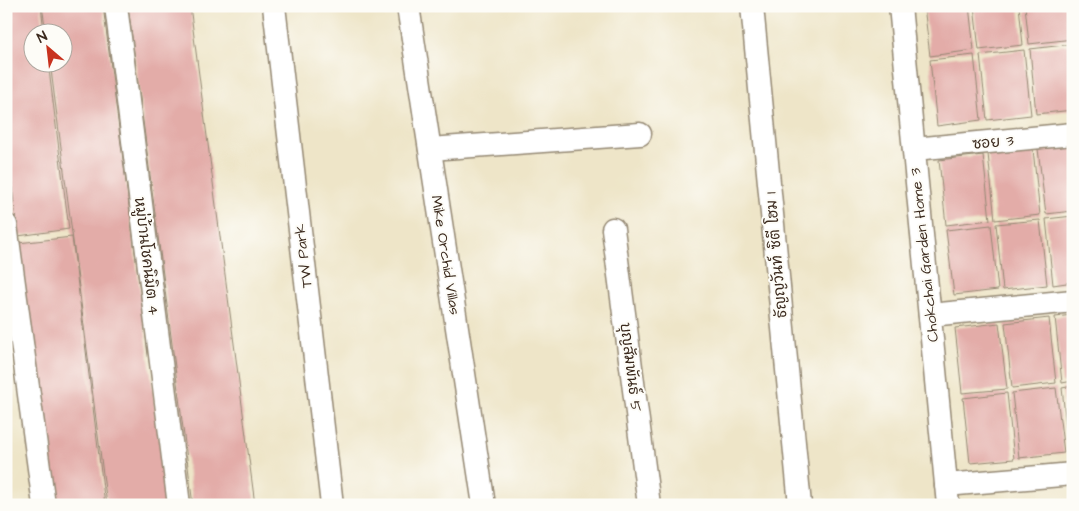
<svg xmlns="http://www.w3.org/2000/svg" width="1079" height="511" viewBox="0 0 1079 511" font-family="'Architects Daughter','Playpen Sans Thai',sans-serif">
  <rect width="100%" height="100%" fill="#fdfcf7"/>
  <filter id="ink" filterUnits="userSpaceOnUse"><feTurbulence type="fractalNoise" baseFrequency=".02" numOctaves="2"/><feDisplacementMap in="SourceGraphic" scale="10" xChannelSelector="R" yChannelSelector="G"/><feConvolveMatrix kernelMatrix="1 2 1 2 8 2 1 2 1" color-interpolation-filters="sRGB"/></filter>
  <filter id="wash" filterUnits="userSpaceOnUse"><feTurbulence type="fractalNoise" baseFrequency=".0096" numOctaves="4" result="noise"/><feDisplacementMap in="SourceGraphic" scale="20" xChannelSelector="R" yChannelSelector="G"/><feGaussianBlur stdDeviation="1.12" result="paint"/><feColorMatrix in="noise" values="0 0 0 0 0 0 0 0 0 0 0 0 0 0 0 0 0 1.4 0 .05"/><feComposite in="paint" operator="in"/></filter>
  <g filter="url(#wash)">
    <rect width="100%" height="100%" fill="#eee5c8"/>
    <g id="blocks">
      <g fill="#e3aca8">
        <polygon points="6,6 41,6 44,32 32,32 32,62 48,62 69,229 18,236 6,137"/>
        <polygon points="42,6 103,6 168,505 107,505 50,62 62,62 62,32 46,32"/>
        <polygon points="128,6 190,6 255,505 193,505"/>
        <polygon points="924,6 969,6 974,50 930,56"/>
        <polygon points="974,6 1019,6 1023,45 979,50"/>
        <polygon points="1025,6 1070,6 1073,39 1029,44"/>
        <polygon points="1073,44 1073,110 1036,114 1030,49"/>
        <polygon points="1024,50 1031,115 987,120 980,55"/>
        <polygon points="974,55 981,120 937,126 930,60"/>
        <polygon points="1073,145 1073,211 1046,214 1038,149"/>
        <polygon points="1033,149 1040,215 995,220 988,154"/>
        <polygon points="983,155 990,220 946,225 939,160"/>
        <polygon points="1073,216 1073,282 1053,285 1046,219"/>
        <polygon points="1040,220 1047,285 1003,290 996,224"/>
        <polygon points="991,225 998,290 954,295 946,230"/>
        <polygon points="72,237 105,505 52,505 18,243"/>
        <polygon points="1073,315 1073,381 1062,383 1055,317"/>
        <polygon points="1049,318 1056,383 1012,388 1005,323"/>
        <polygon points="999,323 1007,389 962,393 955,328"/>
        <polygon points="1073,386 1073,452 1069,453 1062,388"/>
        <polygon points="1056,388 1064,453 1019,458 1012,393"/>
        <polygon points="1007,393 1014,459 970,463 963,398"/>
      </g>
    </g>
  </g>
  <g filter="url(#ink)">
    <use href="#blocks" fill-opacity="0" stroke="#948873" stroke-width="1"/>
    <g fill="none" stroke-linecap="round" stroke-linejoin="round">
      <g stroke="#948873" stroke-width="25">
        <g id="minor">
          <polyline points="116,6 179,505"/>
          <polyline points="274,6 332,505"/>
          <polyline points="408,6 484,505"/>
          <polyline points="752,6 800,505"/>
          <polyline points="900,6 948,505"/>
          <polyline points="430,149 640,134"/>
          <polyline points="914,149 1073,134"/>
          <polyline points="6,225 44,505"/>
          <polyline points="613,229 649,505"/>
          <polyline points="930,315 1073,301"/>
          <polyline points="946,485 1073,474"/>
        </g>
      </g>
      <use href="#minor" stroke="#fff" stroke-width="22"/>
    </g>
  </g>
  <g text-anchor="middle" stroke-width="4" stroke-linejoin="round" paint-order="stroke">
    <g font-size="15" fill="#3b2a1e" stroke="#fdfcf7">
      <text transform="translate(993 142) rotate(-5)" y="5">ซอย 3</text>
      <text transform="translate(446 255) rotate(81)" y="5">Mike Orchid Villas</text>
      <text transform="translate(776 255) rotate(-95)" y="5">ธัญญวันท์ ซิตี โฮม 1</text>
      <text transform="translate(924 255) rotate(-96)" y="5">Chokchai Garden Home 3</text>
      <text transform="translate(147 256) rotate(83)" y="5">หมู่บ้านโชคนิมิต 4</text>
      <text transform="translate(303 256) rotate(-97)" y="5">TW Park</text>
      <text transform="translate(631 367) rotate(83)" y="5">บุญสัมพันธ์ 5</text>
    </g>
  </g>
  <rect width="1079" height="511" fill="none" stroke="#fdfcf7" stroke-width="25"/>
  <g transform="translate(48 48) rotate(332)"><circle r="24" fill="#fdfcf7" stroke="#afa8a0"/>
  <path d="M0-4L9 19L0 12L-9 19Z" fill="#c8321e"/>
  <text y="-8" font-size="14" font-weight="bold" text-anchor="middle" fill="#3b2a1e">N</text>
  </g>
</svg>
